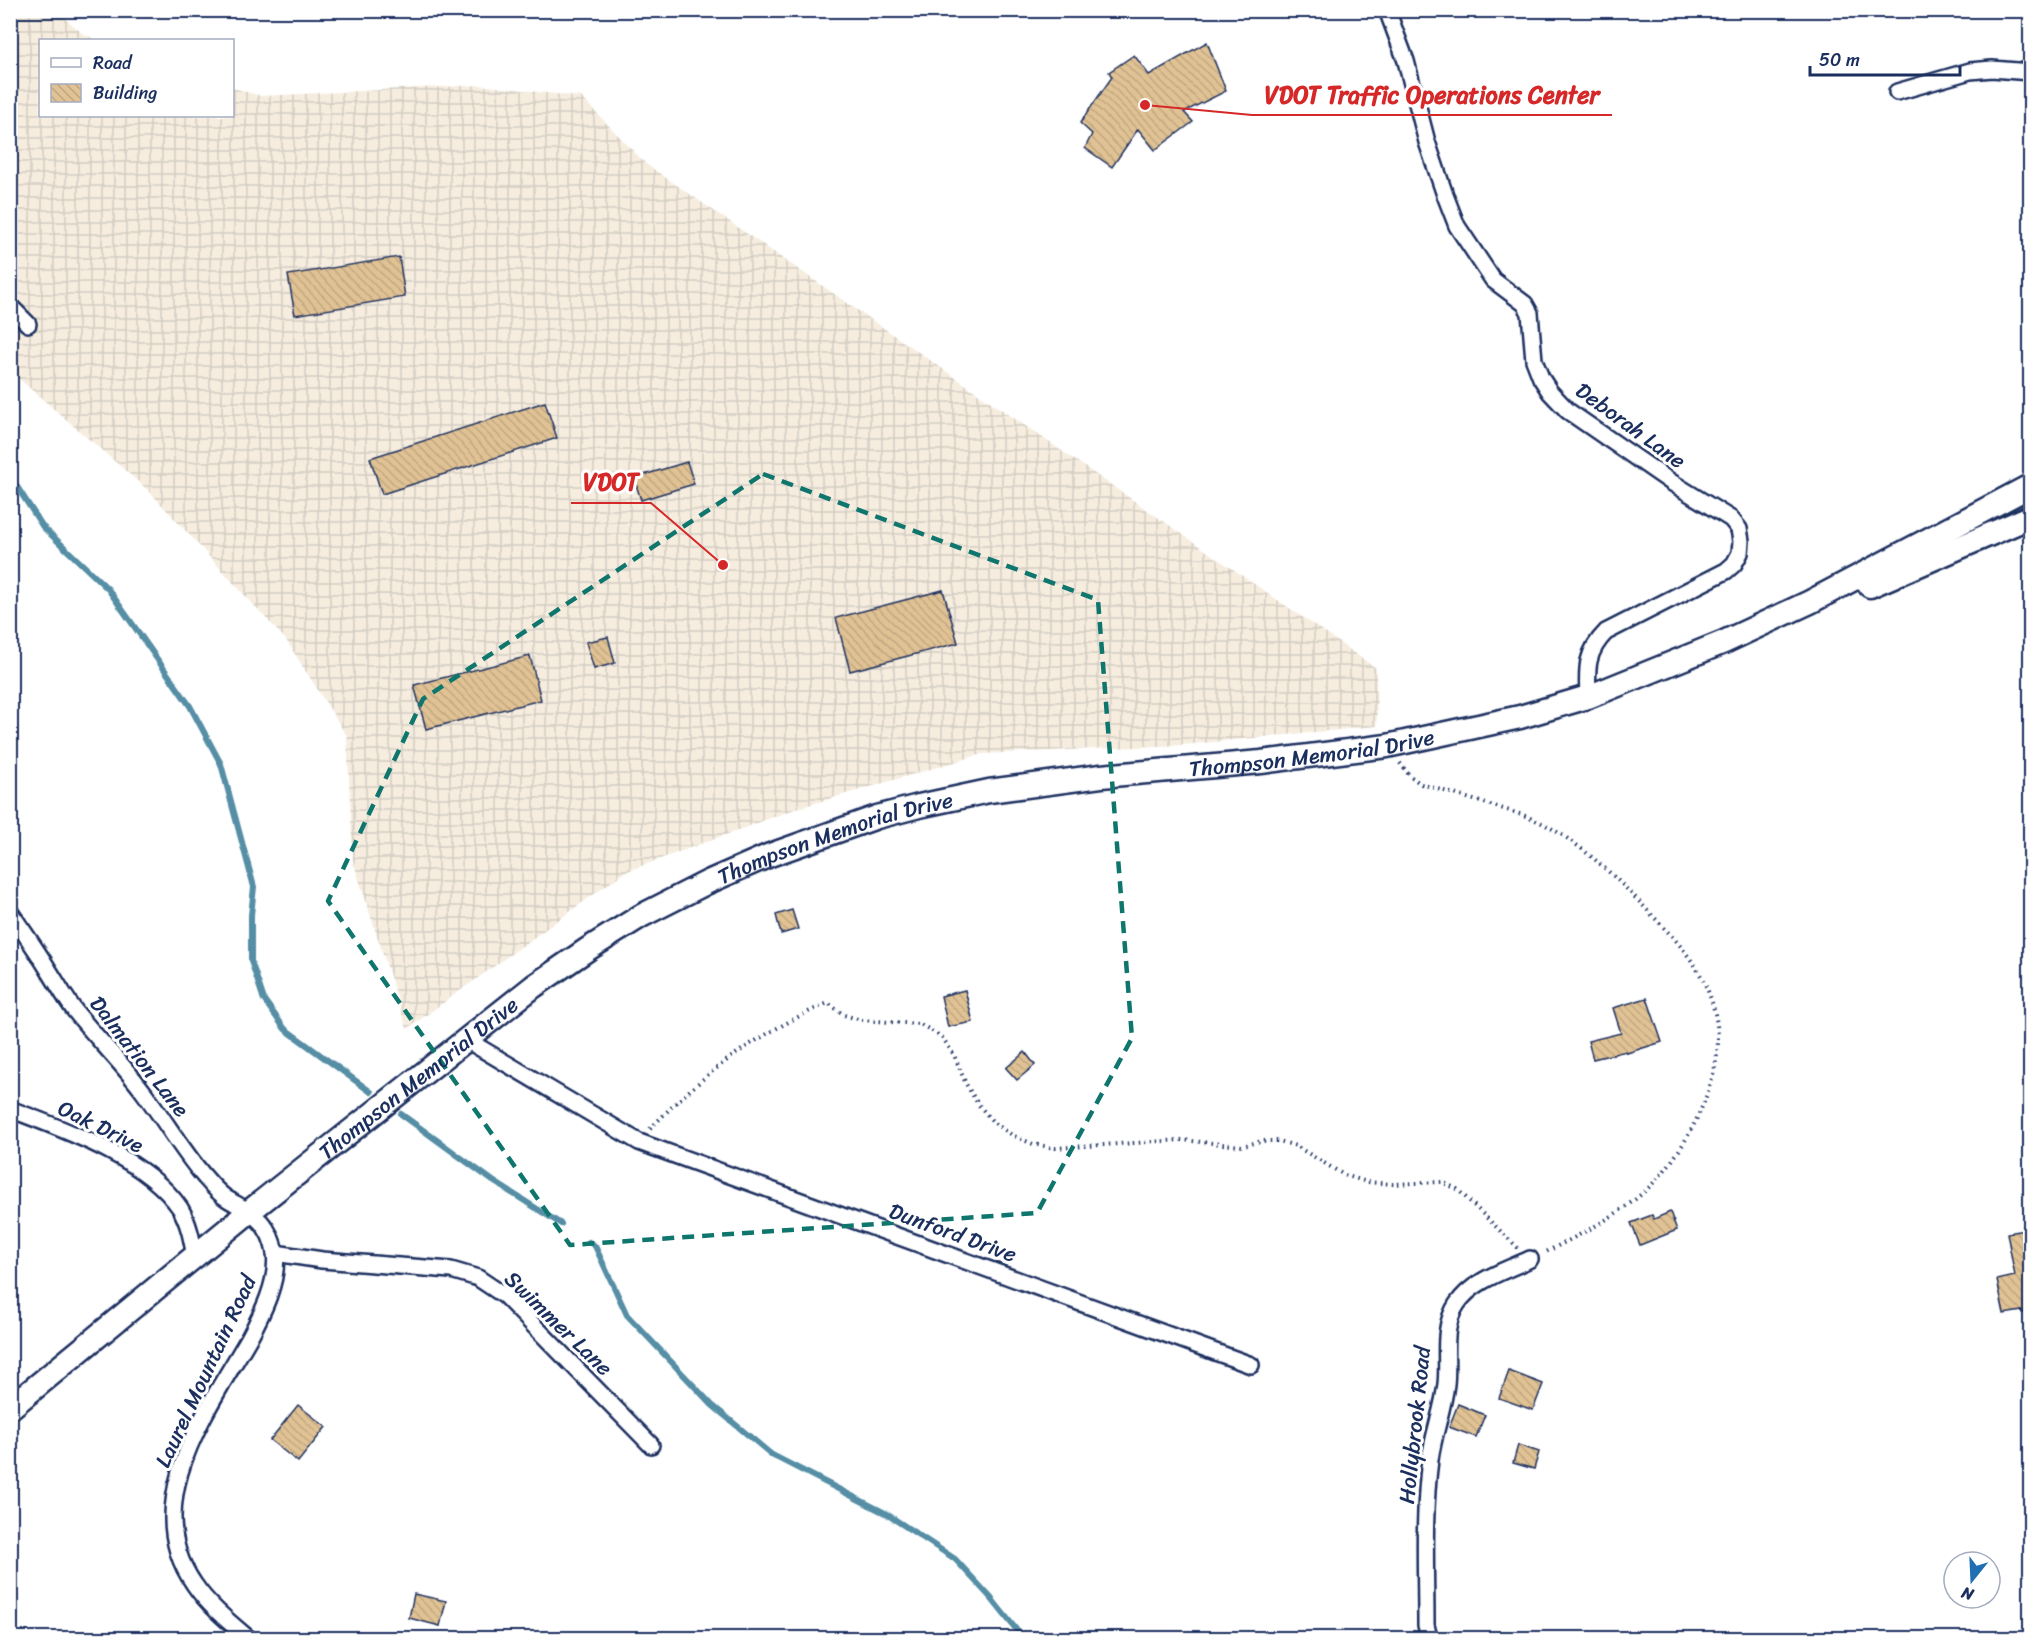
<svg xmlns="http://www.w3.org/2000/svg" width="2041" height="1649" viewBox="0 0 2041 1649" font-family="Sriracha,sans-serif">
  <defs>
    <pattern id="industrial-grid" width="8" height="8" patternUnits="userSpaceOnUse" patternTransform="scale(1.5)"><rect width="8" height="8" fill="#f6eddf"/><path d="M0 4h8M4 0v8" fill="none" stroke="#d2ccc2"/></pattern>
    <pattern id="building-back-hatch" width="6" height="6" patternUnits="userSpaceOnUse" patternTransform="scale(1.5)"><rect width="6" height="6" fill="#e1c294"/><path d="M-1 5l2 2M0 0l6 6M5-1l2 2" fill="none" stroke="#c0a782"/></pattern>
  </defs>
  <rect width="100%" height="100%" fill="#fff"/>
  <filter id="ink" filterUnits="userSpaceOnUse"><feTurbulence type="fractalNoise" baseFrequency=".0167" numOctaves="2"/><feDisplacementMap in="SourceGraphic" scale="12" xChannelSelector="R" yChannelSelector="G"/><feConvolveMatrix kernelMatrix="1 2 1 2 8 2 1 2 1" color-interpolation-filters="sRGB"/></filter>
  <g filter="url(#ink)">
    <polygon fill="url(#industrial-grid)" points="11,11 57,11 83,34 97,40 40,40 40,116 232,116 233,88 261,96 479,85 581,97 646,164 1376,668 1377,726 1183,745 982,754 795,809 625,872 407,1029 353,861 347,736 286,640 149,491 11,372"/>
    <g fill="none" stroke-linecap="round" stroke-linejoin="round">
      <g stroke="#558ea5" stroke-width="6">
        <polyline points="10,476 43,527 108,589 190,706 221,764 254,887 251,915 251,961 264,1000 285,1029 371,1092"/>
        <polyline points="401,1114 493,1181 561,1224"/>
        <polyline points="589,1242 595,1246 627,1315 712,1405 772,1455 885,1513 955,1559 991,1598 1023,1638"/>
      </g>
    </g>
    <g fill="url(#building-back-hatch)" stroke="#1b2f5e" stroke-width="1.5">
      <polygon points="1207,42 1226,91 1184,112 1193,122 1155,150 1138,129 1112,167 1085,148 1092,134 1080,123 1112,77 1109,72 1134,55 1149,75"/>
      <polygon points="399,257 405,297 295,315 288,275"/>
      <polygon points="545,402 557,438 382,494 370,458"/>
      <polygon points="687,462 694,484 641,500 634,478"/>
      <polygon points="943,590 958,643 850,671 836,618"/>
      <polygon points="608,637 615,663 594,669 586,642"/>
      <polygon points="530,656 541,700 426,729 414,685"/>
      <polygon points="792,910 798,929 781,934 776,915"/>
      <polygon points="965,990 973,1022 948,1027 941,996"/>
      <polygon points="1647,998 1662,1042 1627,1053 1626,1051 1593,1059 1588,1041 1621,1033 1613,1008"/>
      <polygon points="1025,1052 1035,1065 1017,1080 1006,1068"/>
      <polygon points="1670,1212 1677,1230 1640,1245 1631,1223 1652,1215 1654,1219"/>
      <polygon points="2031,1229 2031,1312 2022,1313 2022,1311 2004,1314 1997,1280 2015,1276 2007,1233"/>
      <polygon points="1509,1371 1543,1384 1533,1410 1499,1398"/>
      <polygon points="1458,1404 1485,1415 1476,1437 1449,1427"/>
      <polygon points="298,1405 326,1427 298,1462 270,1440"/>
      <polygon points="1518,1445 1539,1452 1534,1469 1513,1463"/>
      <polygon points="414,1594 446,1601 440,1626 409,1618"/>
    </g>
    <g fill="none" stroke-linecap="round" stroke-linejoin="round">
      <g stroke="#1b2f5e" stroke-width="20">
        <g id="street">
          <path d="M1387,10L1406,61L1427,142L1445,195L1457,226L1493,280L1525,304L1530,313L1534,360L1541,378L1550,392L1568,411L1671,482L1731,519L1739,529L1741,541L1740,553L1734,564L1726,571L1606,632C1585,653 1587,670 1588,697"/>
          <polyline points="1897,92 1970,71 1992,69 2030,72"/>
          <polyline points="10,306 28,324"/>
          <path d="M10,912C23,931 36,949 48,969C57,983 65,998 75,1011C97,1039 124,1065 145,1094C165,1121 182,1150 203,1175C210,1183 217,1192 226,1198C250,1213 269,1219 275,1253C279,1281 262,1314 249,1338C209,1408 137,1503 194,1584C208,1605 229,1622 248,1638"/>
          <polyline points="465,1039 639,1142 1251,1365"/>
          <path d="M10,1109C65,1130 146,1158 180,1208C189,1223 192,1240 195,1257"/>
          <polyline points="275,1253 322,1260 451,1270 478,1278 505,1296 651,1445"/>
          <path d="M1429,1638L1426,1625C1426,1570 1423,1514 1430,1460C1433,1435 1443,1410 1446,1384C1449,1358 1441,1328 1457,1304C1473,1280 1505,1271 1530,1259"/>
        </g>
      </g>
      <g stroke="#1b2f5e" stroke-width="27">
        <g id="secondary">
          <polyline points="1870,586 2030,517"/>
          <path id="s1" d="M10,1408L250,1211L534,986L588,949L641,916L708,882L770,855L877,817L919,806L989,791L1101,776L1261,762L1387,746L1520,717L1588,697L1724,642L1810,602L2030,486"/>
        </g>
      </g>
      <g stroke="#1b2f5e" stroke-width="4" stroke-dasharray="1.5 4.5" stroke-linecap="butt">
        <path d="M1400,763L1410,776L1421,784C1445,791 1470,799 1494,806C1513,812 1532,817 1549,827C1585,847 1621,882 1649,912C1672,936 1696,960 1708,991C1714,1006 1718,1024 1718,1040C1718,1085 1687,1147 1657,1179C1627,1212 1583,1233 1544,1253"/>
        <path d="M650,1129C704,1072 757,1034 828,1003L844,1015L861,1020L920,1024L942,1037L954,1055L966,1084L978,1104L993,1122L1012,1135L1033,1144L1055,1148L1182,1140L1242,1146L1262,1141H1279L1296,1146L1344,1175L1367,1182L1392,1184L1442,1182L1457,1189L1518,1248"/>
      </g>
      <use href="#street" stroke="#fff" stroke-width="15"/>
      <use href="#secondary" stroke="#fff" stroke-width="22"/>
    </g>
  </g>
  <path fill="none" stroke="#0f766e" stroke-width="4.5" stroke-dasharray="12 8" stroke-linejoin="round" d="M763,474L1098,600L1132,1038L1037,1213L570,1245L328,901L423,699Z"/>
  <g text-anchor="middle" stroke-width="6" stroke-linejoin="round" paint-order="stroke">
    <g font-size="22" fill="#1b2f5e" stroke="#fff">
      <text transform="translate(1631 425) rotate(36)" y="8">Deborah Lane</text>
      <text dy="8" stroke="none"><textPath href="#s1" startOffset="1497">Thompson Memorial Drive</textPath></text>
      <text dy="8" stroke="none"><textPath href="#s1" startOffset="1011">Thompson Memorial Drive</textPath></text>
      <text transform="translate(140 1056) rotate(52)" y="8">Dalmation Lane</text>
      <text dy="8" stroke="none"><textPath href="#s1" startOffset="525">Thompson Memorial Drive</textPath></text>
      <text transform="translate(101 1126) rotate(26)" y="8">Oak Drive</text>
      <text transform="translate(953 1232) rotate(20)" y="8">Dunford Drive</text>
      <text transform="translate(559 1323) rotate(44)" y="8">Swimmer Lane</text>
      <text transform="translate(205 1371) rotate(-65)" y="8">Laurel Mountain Road</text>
      <text transform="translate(1414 1425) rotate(-84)" y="8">Hollybrook Road</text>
    </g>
  </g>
  <path fill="none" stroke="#d62828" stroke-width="2" d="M1145 105L1252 115H1612M723 565L651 503H571"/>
  <g fill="#d62828" stroke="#fff" stroke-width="2">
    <circle cx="1145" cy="105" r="6"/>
    <circle cx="723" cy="565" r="6"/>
  </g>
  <g font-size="24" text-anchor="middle" font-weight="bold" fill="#d62828" stroke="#fff" stroke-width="6" stroke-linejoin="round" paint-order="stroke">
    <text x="1432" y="103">VDOT Traffic Operations Center</text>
    <text x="611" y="490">VDOT</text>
  </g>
  <rect width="2041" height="1649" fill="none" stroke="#fff" stroke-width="36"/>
  <rect x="18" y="18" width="2005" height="1613" fill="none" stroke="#1b2f5e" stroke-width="2" filter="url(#ink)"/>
  <rect x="39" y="39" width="195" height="78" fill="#ffffff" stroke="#a4acbf" stroke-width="1.5"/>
  <rect x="51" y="58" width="30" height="9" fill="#ffffff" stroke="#a4acbf" stroke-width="1.5"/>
  <text x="93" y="69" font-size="18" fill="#1b2f5e">Road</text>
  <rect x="51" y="84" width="30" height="18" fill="url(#building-back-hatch)" stroke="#a4acbf" stroke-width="1.5"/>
  <text x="93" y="99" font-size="18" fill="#1b2f5e">Building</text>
  <g transform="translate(1972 1580) rotate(198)"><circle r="28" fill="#ffffff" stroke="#a4acbf" stroke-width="1.5"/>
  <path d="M0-4.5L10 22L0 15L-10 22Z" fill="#1f6fb2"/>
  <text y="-9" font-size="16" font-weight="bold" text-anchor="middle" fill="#1b2f5e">N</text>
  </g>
  <path d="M1810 66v9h150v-9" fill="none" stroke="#1b2f5e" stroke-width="3"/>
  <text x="1819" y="66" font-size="18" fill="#1b2f5e" stroke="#ffffff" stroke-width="4.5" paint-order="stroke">50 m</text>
</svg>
